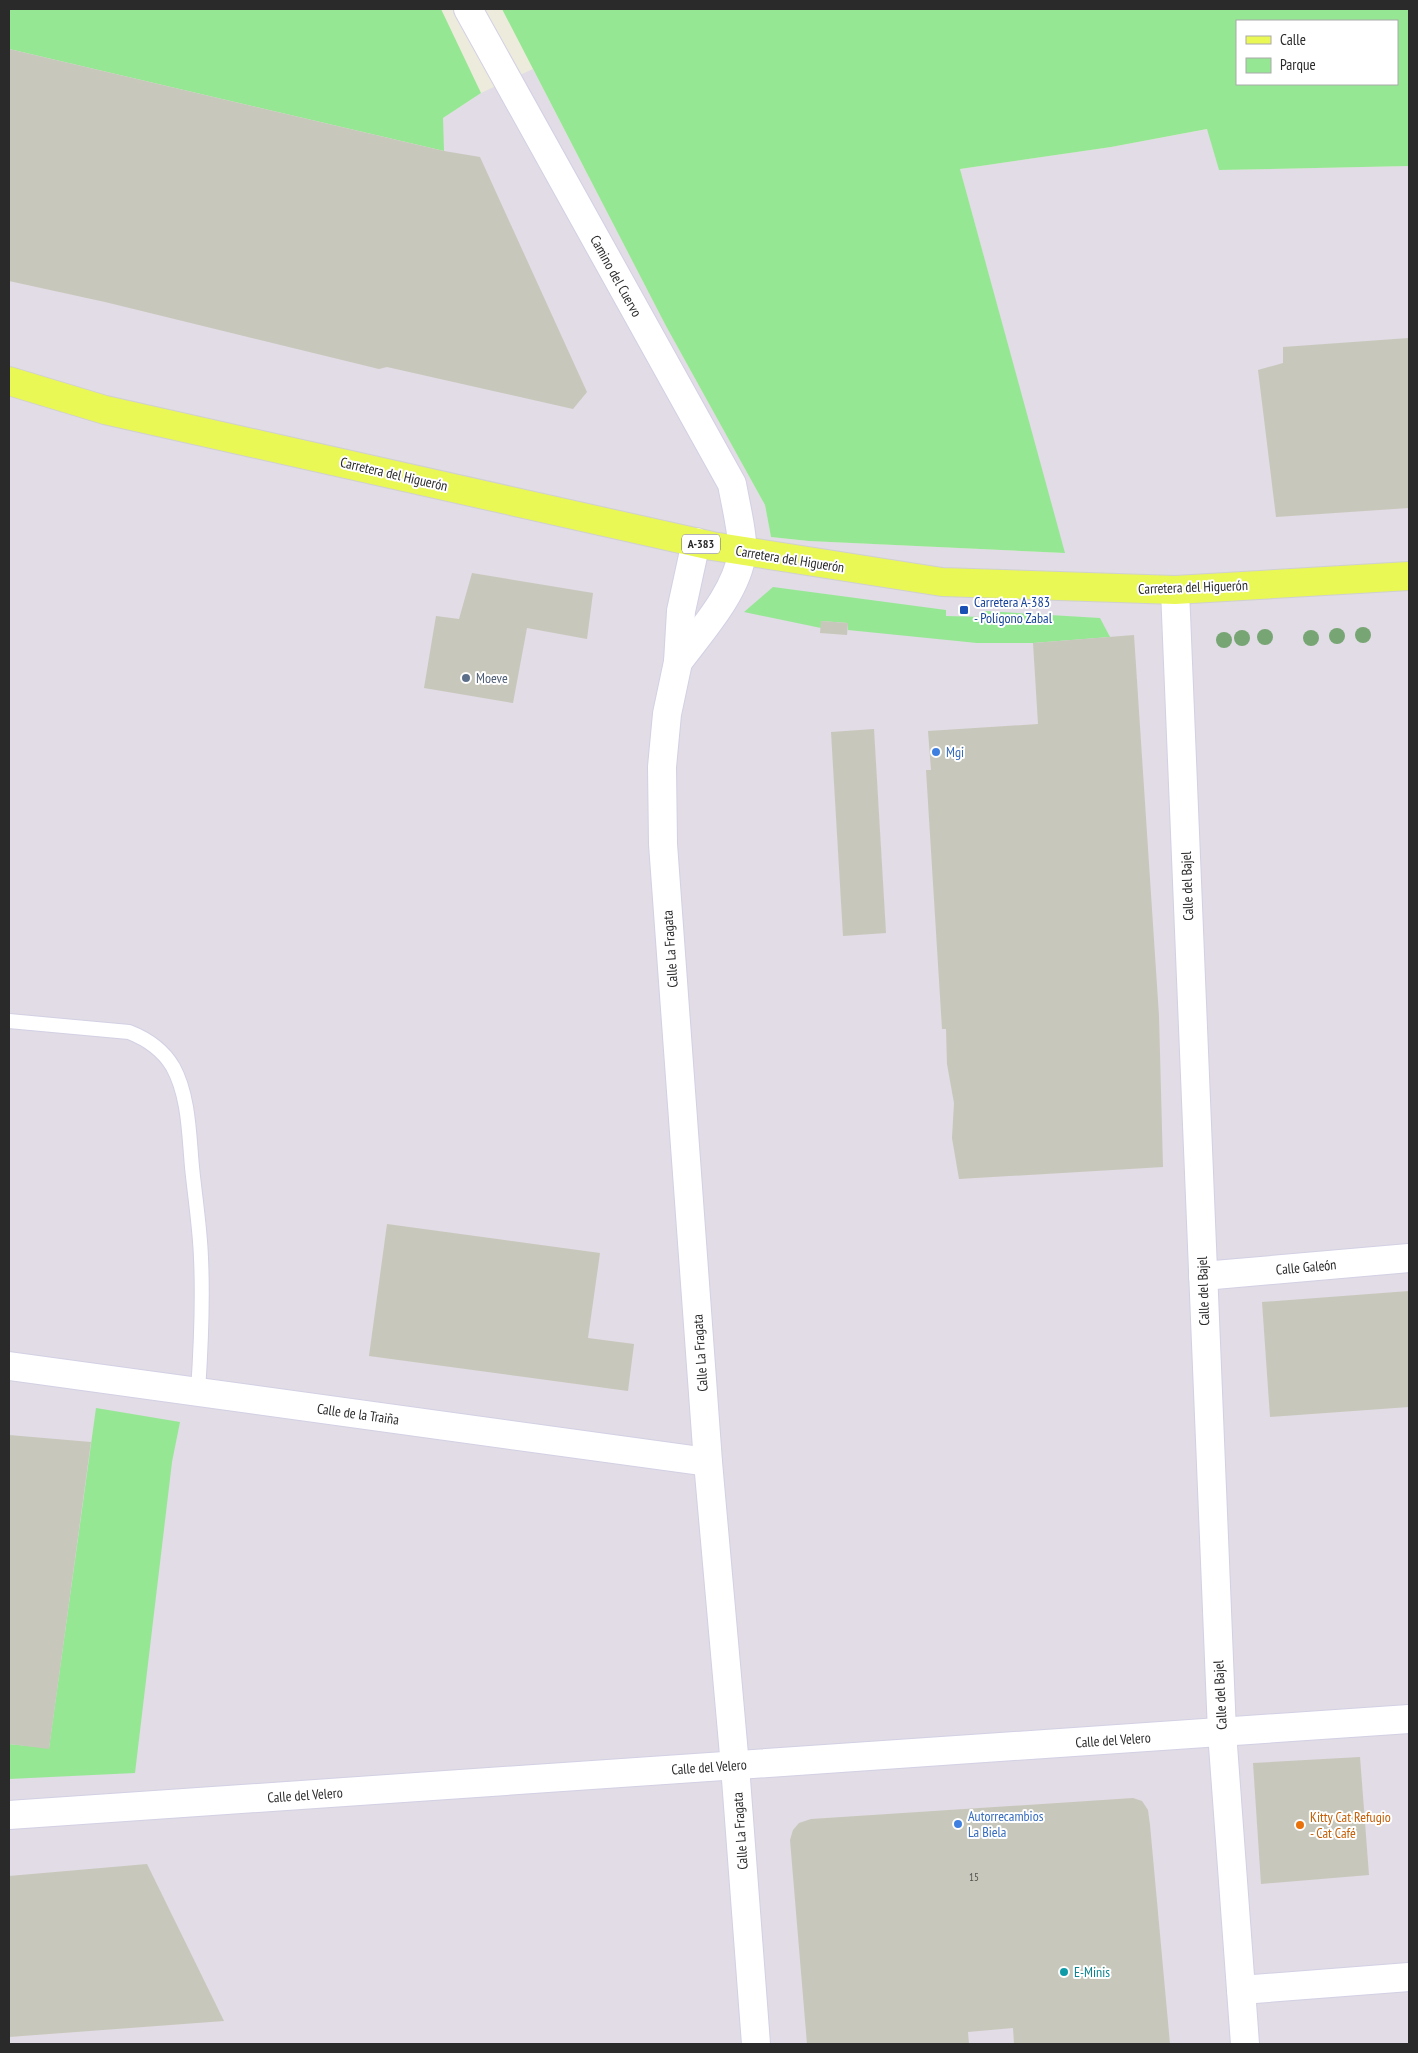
<svg xmlns="http://www.w3.org/2000/svg" width="1418" height="2053" viewBox="0 0 1418 2053" font-family="'PT Sans Narrow',sans-serif">
  <rect width="100%" height="100%" fill="#edebdb"/>
  <polygon fill="#e1dce5" points="9,49 443,151 443,118 481,93 533,69 666,326 765,505 771,537 809,541 1064,553 960,169 1111,147 1208,129 1219,170 1409,166 1409,2044 9,2044"/>
  <g fill="#96e794" fill-rule="evenodd">
    <polygon points="9,9 441,9 481,93 443,118 444,151 9,49"/>
    <path d="M502,9H1409V166L1219,170L1207,129L1111,147L960,169L1065,553L809,541L771,537L765,505L666,326ZM1237,21H1397V84H1237Z"/>
    <polygon points="773,587 946,610 946,616 984,617 984,611 1100,618 1110,637 1033,643 977,643 848,630 848,623 821,621 821,628 744,612"/>
    <polygon points="96,1408 180,1422 172,1462 135,1773 9,1779 9,1744 49,1748"/>
  </g>
  <g fill="#c8c7bb">
    <polygon points="9,49 444,151 480,157 587,392 573,409 387,367 379,369 105,302 9,281"/>
    <polygon points="1409,338 1409,508 1276,517 1258,370 1283,363 1283,347"/>
    <polygon points="472,573 593,593 587,639 527,628 513,703 424,688 436,616 459,619"/>
    <polygon points="821,621 848,623 847,635 820,633"/>
    <polygon points="1134,635 1159,1016 1163,1167 959,1179 952,1138 954,1103 947,1064 946,1029 942,1029 926,770 931,770 928,731 1038,724 1033,643"/>
    <polygon points="874,729 886,933 843,936 831,732"/>
    <polygon points="387,1224 600,1253 588,1338 634,1344 628,1391 369,1356"/>
    <polygon points="1409,1291 1409,1407 1270,1417 1262,1302"/>
    <polygon points="9,1435 91,1442 49,1749 9,1744"/>
    <polygon points="1360,1757 1369,1875 1261,1884 1253,1763"/>
    <polygon points="1133,1798 1142,1801 1148,1810 1150,1825 1170,2044 1014,2044 1013,2028 968,2032 969,2044 807,2044 790,1840 793,1830 799,1823 811,1819"/>
    <polygon points="147,1864 224,2021 9,2037 9,1876"/>
  </g>
  <g fill="none" stroke-linecap="round" stroke-linejoin="round">
    <g stroke="#d3d0e4" stroke-width="16">
      <path id="lane" d="M9,1021L129,1032C147,1039 163,1050 173,1067C189,1096 189,1135 192,1167C195,1197 200,1228 201,1258C203,1302 201,1347 198,1391"/>
    </g>
    <g stroke="#d3d0e4" stroke-width="30">
      <g id="street">
        <path d="M468,9L732,484C735,501 744,539 742,553C737,592 701,631 678,662"/>
        <polyline points="696,542 681,611 678,662 667,714 662,767 663,844 708,1462 735,1766 756,2044"/>
        <polyline points="1175,590 1222,1732 1245,2044"/>
        <polyline points="1203,1276 1409,1258"/>
        <polyline points="9,1366 708,1462"/>
        <polyline points="9,1815 1409,1719"/>
        <polyline points="1241,1990 1409,1977"/>
      </g>
    </g>
    <g stroke="#d0d0d0" stroke-width="30">
      <polyline id="primary" points="9,381 105,410 712,546 942,582 1175,590 1409,576"/>
    </g>
    <use href="#lane" stroke="#fff" stroke-width="14"/>
    <use href="#street" stroke="#fff" stroke-width="28"/>
    <use href="#primary" stroke="#eaf855" stroke-width="28"/>
  </g>
  <g fill="#77a574">
    <circle cx="1363" cy="635" r="8"/>
    <circle cx="1337" cy="636" r="8"/>
    <circle cx="1265" cy="637" r="8"/>
    <circle cx="1242" cy="638" r="8"/>
    <circle cx="1311" cy="638" r="8"/>
    <circle cx="1224" cy="640" r="8"/>
  </g>
  <rect fill="#1a4fb4" stroke="#fff" stroke-width="2" x="959" y="605" width="10" height="10" rx="2.5"/>
  <circle fill="#5c6f8a" stroke="#fff" stroke-width="2" cx="466" cy="678" r="5"/>
  <g fill="#3f7fe0" stroke="#fff" stroke-width="2">
    <circle cx="936" cy="752" r="5"/>
    <circle cx="958" cy="1824" r="5"/>
  </g>
  <circle fill="#e8710a" stroke="#fff" stroke-width="2" cx="1300" cy="1825" r="5"/>
  <circle fill="#0f9aa8" stroke="#fff" stroke-width="2" cx="1064" cy="1972" r="5"/>
  <g text-anchor="middle" stroke-width="4" stroke-linejoin="round" paint-order="stroke">
    <g font-size="11" fill="#52514e">
      <text x="974" y="1881">15</text>
    </g>
    <rect fill="#fff" stroke="#6a6a6a" stroke-width="1" x="682" y="534.5" width="38" height="19" rx="4"/>
    <g font-size="12" font-weight="bold" fill="#2a2a2a">
      <text x="701" y="548">A-383</text>
    </g>
    <g font-size="14" fill="#2a2a2a" stroke="#fff">
      <text transform="translate(616 276) rotate(61)" y="5">Camino del Cuervo</text>
      <text transform="translate(394 474) rotate(13)" y="5">Carretera del Higuerón</text>
      <text transform="translate(790 559) rotate(9)" y="5">Carretera del Higuerón</text>
      <text transform="translate(1193 587) rotate(-2)" y="5">Carretera del Higuerón</text>
      <text transform="translate(1187 886) rotate(-92)" y="5">Calle del Bajel</text>
      <text transform="translate(670 949) rotate(-94)" y="5">Calle La Fragata</text>
      <text transform="translate(1306 1267) rotate(-5)" y="5">Calle Galeón</text>
      <text transform="translate(1203 1291) rotate(-92)" y="5">Calle del Bajel</text>
      <text transform="translate(700 1353) rotate(-94)" y="5">Calle La Fragata</text>
      <text transform="translate(358 1414) rotate(8)" y="5">Calle de la Traiña</text>
      <text transform="translate(1220 1695) rotate(-93)" y="5">Calle del Bajel</text>
      <text transform="translate(1113 1740) rotate(-4)" y="5">Calle del Velero</text>
      <text transform="translate(709 1767) rotate(-4)" y="5">Calle del Velero</text>
      <text transform="translate(305 1795) rotate(-4)" y="5">Calle del Velero</text>
      <text transform="translate(740 1831) rotate(-94)" y="5">Calle La Fragata</text>
    </g>
    <g font-size="14" fill="#164399" stroke="#fff" text-anchor="start">
      <text x="974" y="607">Carretera A-383<tspan x="974" dy="16">- Polígono Zabal</tspan></text>
    </g>
    <g font-size="14" fill="#4e5e75" stroke="#fff" text-anchor="start">
      <text x="476" y="683">Moeve</text>
    </g>
    <g font-size="14" fill="#366cbe" stroke="#fff" text-anchor="start">
      <text x="946" y="757">Mgi</text>
      <text x="968" y="1821">Autorrecambios<tspan x="968" dy="16">La Biela</tspan></text>
    </g>
    <g font-size="14" fill="#c56008" stroke="#fff" text-anchor="start">
      <text x="1310" y="1822">Kitty Cat Refugio<tspan x="1310" dy="16">- Cat Café</tspan></text>
    </g>
    <g font-size="14" fill="#0d838f" stroke="#fff" text-anchor="start">
      <text x="1074" y="1977">E-Minis</text>
    </g>
  </g>
  <rect width="1418" height="2053" fill="none" stroke="#2a2a2a" stroke-width="20"/>
  <rect x="1236" y="20" width="162" height="65" fill="#ffffff" stroke="#aaaaaa"/>
  <rect x="1246" y="36" width="25" height="8" fill="#eaf855" stroke="#aaaaaa"/>
  <text x="1280" y="45" font-size="15" fill="#2a2a2a">Calle</text>
  <rect x="1246" y="58" width="25" height="15" fill="#96e794" stroke="#aaaaaa"/>
  <text x="1280" y="70" font-size="15" fill="#2a2a2a">Parque</text>
</svg>
